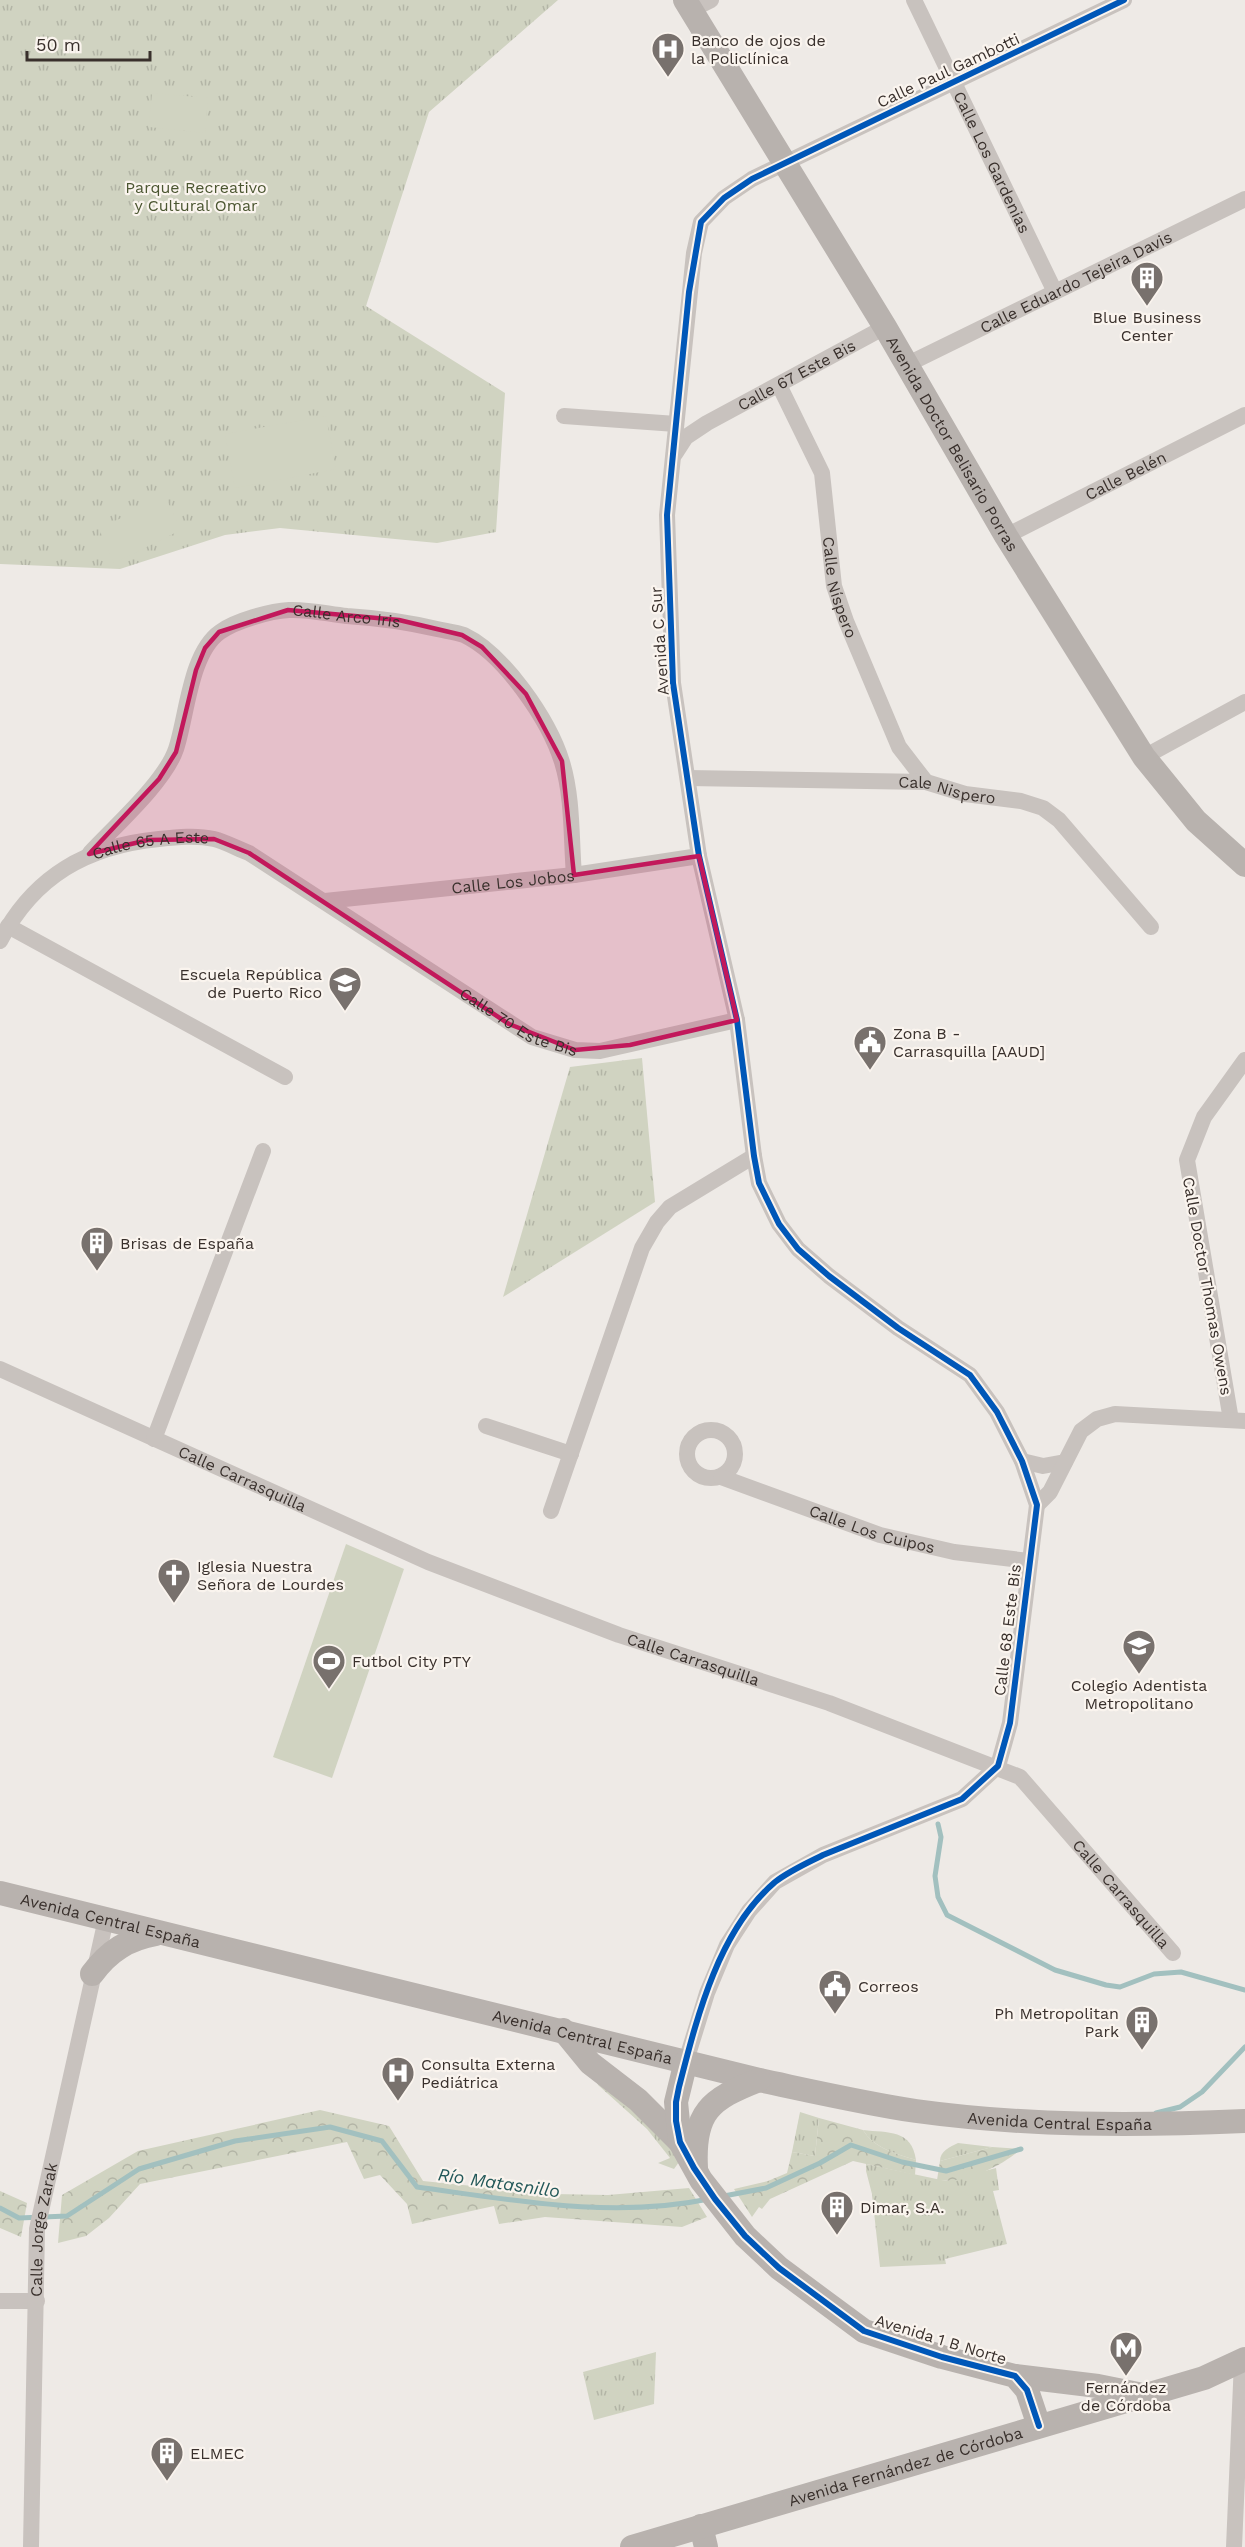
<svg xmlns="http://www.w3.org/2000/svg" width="1245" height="2547" viewBox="0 0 1245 2547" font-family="'Work Sans',sans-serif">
  <defs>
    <pattern id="grass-tufts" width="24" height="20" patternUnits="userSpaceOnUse" patternTransform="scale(1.5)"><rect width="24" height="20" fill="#d0d3c1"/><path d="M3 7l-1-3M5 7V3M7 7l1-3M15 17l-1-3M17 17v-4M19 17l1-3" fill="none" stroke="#b3b5a6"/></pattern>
    <pattern id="forest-crowns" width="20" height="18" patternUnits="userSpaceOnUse" patternTransform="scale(1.5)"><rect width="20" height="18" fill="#d0d3c1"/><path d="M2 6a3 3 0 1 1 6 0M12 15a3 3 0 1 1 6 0" fill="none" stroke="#b3b5a6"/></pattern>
  </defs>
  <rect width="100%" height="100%" fill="#eeeae6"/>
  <g fill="url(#grass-tufts)">
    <polygon points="0,0 558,0 429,112 366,306 505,393 496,532 437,543 280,528 225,535 120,569 0,564"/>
    <polygon points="642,1058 655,1202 503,1297 570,1067"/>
    <polygon points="596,2078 651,2124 677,2157 679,2162 674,2169 658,2163 670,2158 647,2129 598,2085"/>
    <polygon points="800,2112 819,2118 815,2156 792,2152"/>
    <path d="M863,2130C888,2133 912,2129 916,2160C896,2154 874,2148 863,2130Z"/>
    <path d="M958,2143L992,2147L940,2161C940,2151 950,2147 958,2143Z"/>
    <polygon points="866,2164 946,2181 996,2168 999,2190 993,2191 1007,2244 945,2259 946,2264 880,2267 872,2194 866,2171"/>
    <polygon points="656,2352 654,2404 594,2420 583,2372"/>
  </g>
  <g fill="url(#forest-crowns)">
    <polygon points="320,2110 389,2126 423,2181 553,2194 608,2195 689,2188 707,2217 682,2227 545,2217 499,2224 494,2206 412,2224 407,2204 380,2175 364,2179 347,2142 140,2184 109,2218 86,2236 58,2243 62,2195 138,2151"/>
    <path d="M819,2118L863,2130C874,2148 896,2154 916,2160L915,2175L853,2161L770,2199L762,2209L759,2207L752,2217L734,2189L768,2181L787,2173L792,2152L815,2156Z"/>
    <path d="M992,2147L1021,2149C1002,2166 964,2185 937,2180L940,2161Z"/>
    <polygon points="0,2191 27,2203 21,2237 0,2228"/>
  </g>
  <g fill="#d0d3c1">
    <polygon points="152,93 208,98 205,133 149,127"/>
    <polygon points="326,416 336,469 235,488 225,434"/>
    <polygon points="165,496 181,530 114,563 99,529"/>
    <polygon points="346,1544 404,1569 332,1778 273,1757"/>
  </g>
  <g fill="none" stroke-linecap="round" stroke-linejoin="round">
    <g stroke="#a2c0bf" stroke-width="5">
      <polyline points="938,1824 941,1837 935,1876 938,1897 947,1915 1055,1970 1106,1985 1120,1987 1154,1974 1181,1972 1245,1990"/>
      <polyline points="1156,2113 1180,2107 1202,2092 1245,2047"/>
      <polyline points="724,2196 766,2188 820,2163 851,2145 902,2162 946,2171 1021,2149"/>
      <path d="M0,2208L19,2218L67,2216L139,2169L235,2141L330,2127L382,2141L417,2187C513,2200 612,2219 709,2199"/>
    </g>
    <g stroke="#c8c2be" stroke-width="16">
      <path id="s1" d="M914,0L1055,292"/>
      <polyline points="691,10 711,0"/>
      <path id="s2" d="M906,365L1245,199"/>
      <path id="s3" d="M779,385L822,473L834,586L846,621L899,747L926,782"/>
      <polyline points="564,416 676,424"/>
      <path id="s4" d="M675,454L686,437L707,423L885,327"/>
      <path id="s5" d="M1006,536L1245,415"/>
      <polyline points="1144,757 1245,702"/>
      <path id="s6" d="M688,778L926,782L965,794L1021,801L1043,808L1059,820L1151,927"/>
      <path id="s7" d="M90,853C114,827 165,782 176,749C187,716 190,653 220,632C235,621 270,611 289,610C308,609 328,614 347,616C378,618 407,622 437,629C446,631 456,632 464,635C504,654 549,720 562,762C573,798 571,838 574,875"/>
      <path id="s8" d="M325,901L574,875L699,856"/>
      <polyline points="8,926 285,1077"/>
      <path id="s9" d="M0,941C34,876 87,846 159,839C177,837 197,835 214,839C226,842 238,849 249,853L532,1037L575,1050L600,1051L737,1020"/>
      <path id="s10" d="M0,1369L428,1562L619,1635L829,1703L1020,1777L1173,1953"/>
      <polyline points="1231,1420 1187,1160 1204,1117 1245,1060"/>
      <polyline points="486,1426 571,1454"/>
      <circle cx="711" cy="1454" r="24"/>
      <polyline points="154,1439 263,1151"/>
      <polyline points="1022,1461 1043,1466 1065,1462"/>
      <path id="s11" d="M721,1477L880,1535L954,1552L1029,1561"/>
      <polyline points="1037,1505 1050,1492 1081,1431 1097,1419 1115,1414 1245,1421"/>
      <polyline points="551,1511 642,1248 657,1222 670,1207 754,1156"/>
      <polyline points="686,2061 707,1993 727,1945 749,1911 775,1882 823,1855 962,1799 998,1766 1010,1723 1037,1505 1022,1461 997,1412 970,1375 898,1328 829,1276 798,1249 779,1224 759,1183 754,1156 737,1020 699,856 673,683 667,515 694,253 701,222 724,198 752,179 1124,0"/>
      <polyline points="0,2301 37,2301"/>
      <path id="s12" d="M31,2547L37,2229L106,1919"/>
      <polyline points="1234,2547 1242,2361"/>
    </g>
    <g stroke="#b8b2ae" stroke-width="24">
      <path id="s13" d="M685,0L885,327L1006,536L1144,757L1196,821L1245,865"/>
      <path id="s14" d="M0,1893L759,2080C811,2091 863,2103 916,2111C1025,2126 1135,2126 1245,2121"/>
      <path d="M92,1974C109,1951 128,1939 156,1934"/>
      <polyline points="563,2030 590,2063 638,2100 680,2142"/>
      <polyline points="686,2061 676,2102 680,2142 701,2180 745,2236 779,2268 864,2331 942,2357 1015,2376 1027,2390 1039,2426"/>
      <path d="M696,2168C693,2112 710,2099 759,2080"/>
      <polyline points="1015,2376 1098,2386 1138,2394"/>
      <polyline points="701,2526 706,2547"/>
      <path id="s15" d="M632,2547L1204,2378L1245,2359"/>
    </g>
    <g stroke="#faf4ee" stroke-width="10">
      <path id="cycleway" d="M1039,2426L1027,2390L1015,2376L942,2357L864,2331L779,2268L745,2236L715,2199L694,2168L680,2142L676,2121V2102L679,2087C697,2017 718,1931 775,1882C789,1871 807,1863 823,1855L962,1799L998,1766L1010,1723L1037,1505L1022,1461L997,1412L970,1375L898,1328L829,1276L798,1249L779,1224L759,1183L754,1156L737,1020L699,856L673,683L667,515L689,292L701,222L724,198L752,179L1124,0"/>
    </g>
    <use href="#cycleway" stroke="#0057b8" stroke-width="6"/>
  </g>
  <path fill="#c2185b" fill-opacity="0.2" stroke="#c2185b" stroke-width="4.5" stroke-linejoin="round" d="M288,610L399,620L462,635L482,647L526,694L562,761L574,875L699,856L737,1020L630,1045L575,1050L509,1024L249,853L214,839L148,840L89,854L159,779L176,752L196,670L205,648L219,632Z"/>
  <defs>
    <g id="hospital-pin" transform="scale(1.725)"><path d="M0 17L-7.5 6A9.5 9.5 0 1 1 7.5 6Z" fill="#78716d" stroke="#faf4ee"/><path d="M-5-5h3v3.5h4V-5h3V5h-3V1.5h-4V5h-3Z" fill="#fff"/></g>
    <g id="building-pin" transform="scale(1.725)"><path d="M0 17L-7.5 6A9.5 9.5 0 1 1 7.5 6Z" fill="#78716d" stroke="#faf4ee"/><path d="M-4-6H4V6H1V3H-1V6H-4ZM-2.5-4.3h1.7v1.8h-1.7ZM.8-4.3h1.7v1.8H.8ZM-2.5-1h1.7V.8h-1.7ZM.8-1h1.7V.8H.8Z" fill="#fff"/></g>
    <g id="school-pin" transform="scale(1.725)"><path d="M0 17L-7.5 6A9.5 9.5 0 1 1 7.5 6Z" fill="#78716d" stroke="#faf4ee"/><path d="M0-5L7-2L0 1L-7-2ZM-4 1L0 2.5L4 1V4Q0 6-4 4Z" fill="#fff"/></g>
    <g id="civic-pin" transform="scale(1.725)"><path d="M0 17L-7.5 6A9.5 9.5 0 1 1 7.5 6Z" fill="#78716d" stroke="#faf4ee"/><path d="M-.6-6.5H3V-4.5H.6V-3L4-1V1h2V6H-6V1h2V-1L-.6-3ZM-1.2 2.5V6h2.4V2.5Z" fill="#fff"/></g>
    <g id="church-pin" transform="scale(1.725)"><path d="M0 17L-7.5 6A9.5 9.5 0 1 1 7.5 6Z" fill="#78716d" stroke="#faf4ee"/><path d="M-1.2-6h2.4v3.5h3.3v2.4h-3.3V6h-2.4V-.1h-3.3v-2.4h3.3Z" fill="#fff"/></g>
    <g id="stadium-pin" transform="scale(1.725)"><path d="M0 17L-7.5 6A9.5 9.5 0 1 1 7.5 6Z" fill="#78716d" stroke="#faf4ee"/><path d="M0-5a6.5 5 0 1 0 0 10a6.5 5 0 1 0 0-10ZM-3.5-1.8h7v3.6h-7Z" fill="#fff"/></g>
    <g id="metro-pin" transform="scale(1.725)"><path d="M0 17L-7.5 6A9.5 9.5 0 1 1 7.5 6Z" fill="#78716d" stroke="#faf4ee"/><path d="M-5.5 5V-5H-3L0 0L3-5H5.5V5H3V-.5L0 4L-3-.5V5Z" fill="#fff"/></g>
  </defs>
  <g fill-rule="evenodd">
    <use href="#hospital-pin" x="668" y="49"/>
    <use href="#building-pin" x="1147" y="278"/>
    <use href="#school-pin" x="345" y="983"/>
    <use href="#civic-pin" x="870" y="1042"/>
    <use href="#building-pin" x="97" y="1243"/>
    <use href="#church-pin" x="174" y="1575"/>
    <use href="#school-pin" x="1139" y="1646"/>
    <use href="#stadium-pin" x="329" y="1661"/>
    <use href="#civic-pin" x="835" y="1986"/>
    <use href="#building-pin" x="1142" y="2022"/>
    <use href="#hospital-pin" x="398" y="2073"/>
    <use href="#building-pin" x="837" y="2207"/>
    <use href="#metro-pin" x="1126" y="2348"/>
    <use href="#building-pin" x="167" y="2453"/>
  </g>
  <g text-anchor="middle" stroke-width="4.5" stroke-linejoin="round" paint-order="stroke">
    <g font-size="16" fill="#39302c" stroke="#faf4ee" text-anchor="start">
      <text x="691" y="46">Banco de ojos de<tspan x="691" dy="18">la Policlínica</tspan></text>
      <text x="1147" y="323" text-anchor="middle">Blue Business<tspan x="1147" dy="18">Center</tspan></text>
      <text x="322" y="980" text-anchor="end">Escuela República<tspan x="322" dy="18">de Puerto Rico</tspan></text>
      <text x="893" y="1039">Zona B -<tspan x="893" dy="18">Carrasquilla [AAUD]</tspan></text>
      <text x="120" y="1249">Brisas de España</text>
      <text x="197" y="1572">Iglesia Nuestra<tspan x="197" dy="18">Señora de Lourdes</tspan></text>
      <text x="352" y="1667">Futbol City PTY</text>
      <text x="1139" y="1691" text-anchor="middle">Colegio Adentista<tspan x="1139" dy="18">Metropolitano</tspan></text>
      <text x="858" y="1992">Correos</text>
      <text x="1119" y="2019" text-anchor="end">Ph Metropolitan<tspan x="1119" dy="18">Park</tspan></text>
      <text x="421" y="2070">Consulta Externa<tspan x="421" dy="18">Pediátrica</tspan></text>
      <text x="860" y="2213">Dimar, S.A.</text>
      <text x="1126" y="2393" text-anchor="middle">Fernández<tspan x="1126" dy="18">de Córdoba</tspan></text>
      <text x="190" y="2459">ELMEC</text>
    </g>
    <g font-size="16" fill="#39302c" stroke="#faf4ee">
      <text transform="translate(948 70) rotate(-25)" y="6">Calle Paul Gambotti</text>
      <text dy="6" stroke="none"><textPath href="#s1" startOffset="180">Calle Los Gardenias</textPath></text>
      <text dy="6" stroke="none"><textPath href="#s2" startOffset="189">Calle Eduardo Tejeira Davis</textPath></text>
      <text dy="6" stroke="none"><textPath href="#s4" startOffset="147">Calle 67 Este Bis</textPath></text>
      <text dy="6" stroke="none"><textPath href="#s13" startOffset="518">Avenida Doctor Belisario Porras</textPath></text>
      <text dy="6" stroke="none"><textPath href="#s5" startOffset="134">Calle Belén</textPath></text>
      <text dy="6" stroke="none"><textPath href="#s3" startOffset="214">Calle Níspero</textPath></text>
      <text dy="6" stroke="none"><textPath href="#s7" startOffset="394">Calle Arco Iris</textPath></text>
      <text transform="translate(659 641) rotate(-94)" y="6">Avenida C Sur</text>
      <text dy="6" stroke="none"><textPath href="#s6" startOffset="260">Cale Nispero</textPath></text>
      <text dy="6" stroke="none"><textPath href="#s9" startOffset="189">Calle 65 A Este</textPath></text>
      <text dy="6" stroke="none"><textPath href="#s8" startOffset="189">Calle Los Jobos</textPath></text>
      <text dy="6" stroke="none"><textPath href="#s9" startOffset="610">Calle 70 Este Bis</textPath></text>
      <text transform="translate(1208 1286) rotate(80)" y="6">Calle Doctor Thomas Owens</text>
      <text dy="6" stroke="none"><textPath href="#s10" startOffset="266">Calle Carrasquilla</textPath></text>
      <text dy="6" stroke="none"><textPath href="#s11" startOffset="160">Calle Los Cuipos</textPath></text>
      <text transform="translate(1007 1630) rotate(-83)" y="6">Calle 68 Este Bis</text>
      <text dy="6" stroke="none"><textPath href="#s10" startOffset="752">Calle Carrasquilla</textPath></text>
      <text dy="6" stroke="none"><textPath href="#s10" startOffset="1254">Calle Carrasquilla</textPath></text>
      <text dy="6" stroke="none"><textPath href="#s14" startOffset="114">Avenida Central España</textPath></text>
      <text dy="6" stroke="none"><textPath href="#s14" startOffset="600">Avenida Central España</textPath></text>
      <text dy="6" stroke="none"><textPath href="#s14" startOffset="1086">Avenida Central España</textPath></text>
      <text dy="6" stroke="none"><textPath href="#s12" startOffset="318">Calle Jorge Zarak</textPath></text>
      <text transform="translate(941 2339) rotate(17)" y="6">Avenida 1 B Norte</text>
      <text dy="6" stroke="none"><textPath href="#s15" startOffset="285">Avenida Fernández de Córdoba</textPath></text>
    </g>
    <g font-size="16" fill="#4b5631" stroke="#faf4ee">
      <text x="196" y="193">Parque Recreativo<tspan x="196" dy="18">y Cultural Omar</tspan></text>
    </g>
    <g font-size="18" font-style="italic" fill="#235859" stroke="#faf4ee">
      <text transform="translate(499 2183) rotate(8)" y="6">Río Matasnillo</text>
    </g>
  </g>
  <path d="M27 51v9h123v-9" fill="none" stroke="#39302c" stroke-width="3"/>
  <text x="36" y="51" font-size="18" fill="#39302c" stroke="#faf4ee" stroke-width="4.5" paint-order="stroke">50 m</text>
</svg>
